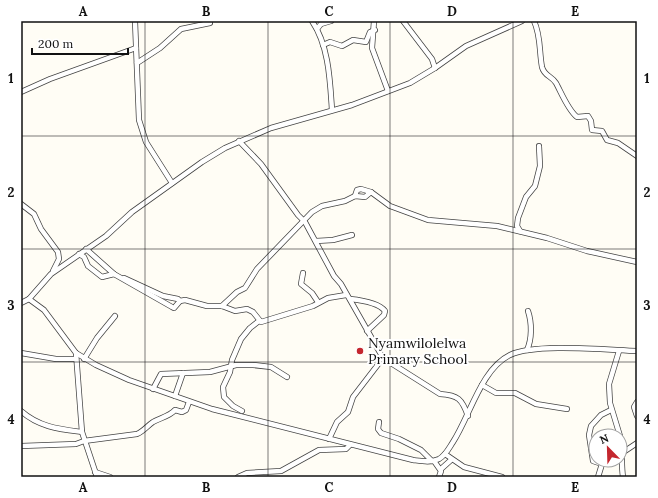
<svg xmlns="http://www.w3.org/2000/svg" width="658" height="498" viewBox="0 0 658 498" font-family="Lora,serif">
  <rect width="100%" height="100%" fill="#fffdf5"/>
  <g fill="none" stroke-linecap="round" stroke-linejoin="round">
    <g stroke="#444" stroke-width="6">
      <g id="minor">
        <polyline points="135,21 139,120 146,142 172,183"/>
        <path d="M312,21C329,46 330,81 332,110"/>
        <polyline points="374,21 372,48 388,91"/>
        <polyline points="403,21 432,59 435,68"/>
        <path d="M534,21C541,36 539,51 542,67C544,76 552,76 556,83C561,92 568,110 577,117L588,116L591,121L592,130L602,131L607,140L618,143L637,156"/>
        <polyline points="317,29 321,24 331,21"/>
        <polyline points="323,45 330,42 342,46 353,40 366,42 370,32 375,30"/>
        <polyline points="137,63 160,48 181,29 210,23"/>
        <polyline points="21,92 50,79 136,48"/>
        <path d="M239,141L261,164L298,215L305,222L334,276L341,284L383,358L440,394C458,395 462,399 468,416"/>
        <polyline points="355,196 357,190 361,189 371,192"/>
        <polyline points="21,204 34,214 41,229 58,252 59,259 53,271"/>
        <polyline points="520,231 517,226 518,218 526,197 535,186 540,166 539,146"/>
        <polyline points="316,241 333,240 352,235"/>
        <polyline points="86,249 114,274"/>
        <polyline points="79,254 84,257 88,266 102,277 114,274 172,307 174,308 180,301 185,300 207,306 222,306 235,311 247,309 253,312 261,322 313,306 328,298 346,295"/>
        <polyline points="303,273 301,284 312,293 318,302"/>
        <polyline points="124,278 163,296 178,299 180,301"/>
        <polyline points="29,299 51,274 106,236 132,212 202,162 225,148 271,128 352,105 410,83 435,68 466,46 522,21"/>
        <path d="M350,299C360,300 378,302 385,311L384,315L367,331"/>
        <path d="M21,303L29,299L44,310L76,353L96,365L129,380L212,409L413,460C421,461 431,463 439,459C446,455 449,448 453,442C470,416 481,369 510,355C535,343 607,350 637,351"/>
        <polyline points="222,306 237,292 245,288 257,269 312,212 322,206 345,201 355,196 365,197 371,192 390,206 428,220 497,226 547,238 587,251 637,262"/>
        <path d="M527,350C532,339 532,323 528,311"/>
        <polyline points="619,351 609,384 610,403 620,436"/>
        <polyline points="21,353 56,359 76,359"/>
        <polyline points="76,353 82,432 97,477"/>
        <polyline points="84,359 97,338 115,316"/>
        <polyline points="482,385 496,393 515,393 536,404 567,409"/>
        <polyline points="153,389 161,374 210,372 236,365 253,365 271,367 287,377"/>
        <polyline points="175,396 183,373"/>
        <polyline points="637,402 634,407 637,416"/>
        <path d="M21,411C39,427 59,429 82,432"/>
        <polyline points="242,411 233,406 224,397 223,387 230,372 232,360 241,339 250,328 259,321"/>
        <polyline points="379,422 378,429 381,433 399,439 421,450 432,461"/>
        <path d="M620,437C623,451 621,464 623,477"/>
        <polyline points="329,439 337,422 348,412 353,397 383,358"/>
        <path d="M21,446L76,444L84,441L137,434C144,431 147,426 153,422C160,418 170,416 175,410L182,412L186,410L189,402"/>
        <polyline points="622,453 637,443"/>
        <polyline points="445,454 464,467 502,477"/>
        <polyline points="434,461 441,471 439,477"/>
        <polyline points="441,469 451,460"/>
        <polyline points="95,472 110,477"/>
        <polyline points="238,477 247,473 281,471 319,450 346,449 350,445"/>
        <polyline points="598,477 602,464 593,461 589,435 591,426 601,415 611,410"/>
      </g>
    </g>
    <use href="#minor" stroke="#fff" stroke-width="4.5"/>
  </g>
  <path fill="none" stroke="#111" stroke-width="1" stroke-opacity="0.55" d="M145,21V477M268,21V477M390,21V477M513,21V477M21,136H637M21,249H637M21,362H637"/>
  <circle fill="#c4262e" stroke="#fff" stroke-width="1.5" cx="360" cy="351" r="4"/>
  <g text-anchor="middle" stroke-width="4" stroke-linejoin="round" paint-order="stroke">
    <g font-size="14" fill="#111" stroke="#fff" text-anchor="start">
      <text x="368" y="348">Nyamwilolelwa<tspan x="368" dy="16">Primary School</tspan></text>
    </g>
  </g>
  <rect width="658" height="498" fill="none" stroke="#ffffff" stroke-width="44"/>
  <g transform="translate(608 448) rotate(337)"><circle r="19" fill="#ffffff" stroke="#a0a0a0"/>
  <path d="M0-3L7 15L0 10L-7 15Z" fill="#c4262e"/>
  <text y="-6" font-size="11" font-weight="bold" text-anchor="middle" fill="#111111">N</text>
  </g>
  <path d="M32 48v6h96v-6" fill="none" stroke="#111111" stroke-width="2"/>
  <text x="38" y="48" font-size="12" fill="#111111" stroke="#ffffff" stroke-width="3" paint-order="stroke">200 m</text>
  <rect x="22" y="22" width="614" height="454" fill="none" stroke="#111" stroke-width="1.5"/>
  <g font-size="13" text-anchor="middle" font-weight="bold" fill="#111">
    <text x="83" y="16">A</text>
    <text x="206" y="16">B</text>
    <text x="329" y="16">C</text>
    <text x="452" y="16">D</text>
    <text x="575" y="16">E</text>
    <text x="11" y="83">1</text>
    <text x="647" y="83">1</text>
    <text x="11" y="197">2</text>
    <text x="647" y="197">2</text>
    <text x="11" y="310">3</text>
    <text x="647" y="310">3</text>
    <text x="11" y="424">4</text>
    <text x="647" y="424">4</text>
    <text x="83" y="492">A</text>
    <text x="206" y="492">B</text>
    <text x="329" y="492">C</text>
    <text x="452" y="492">D</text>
    <text x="575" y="492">E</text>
  </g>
</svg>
